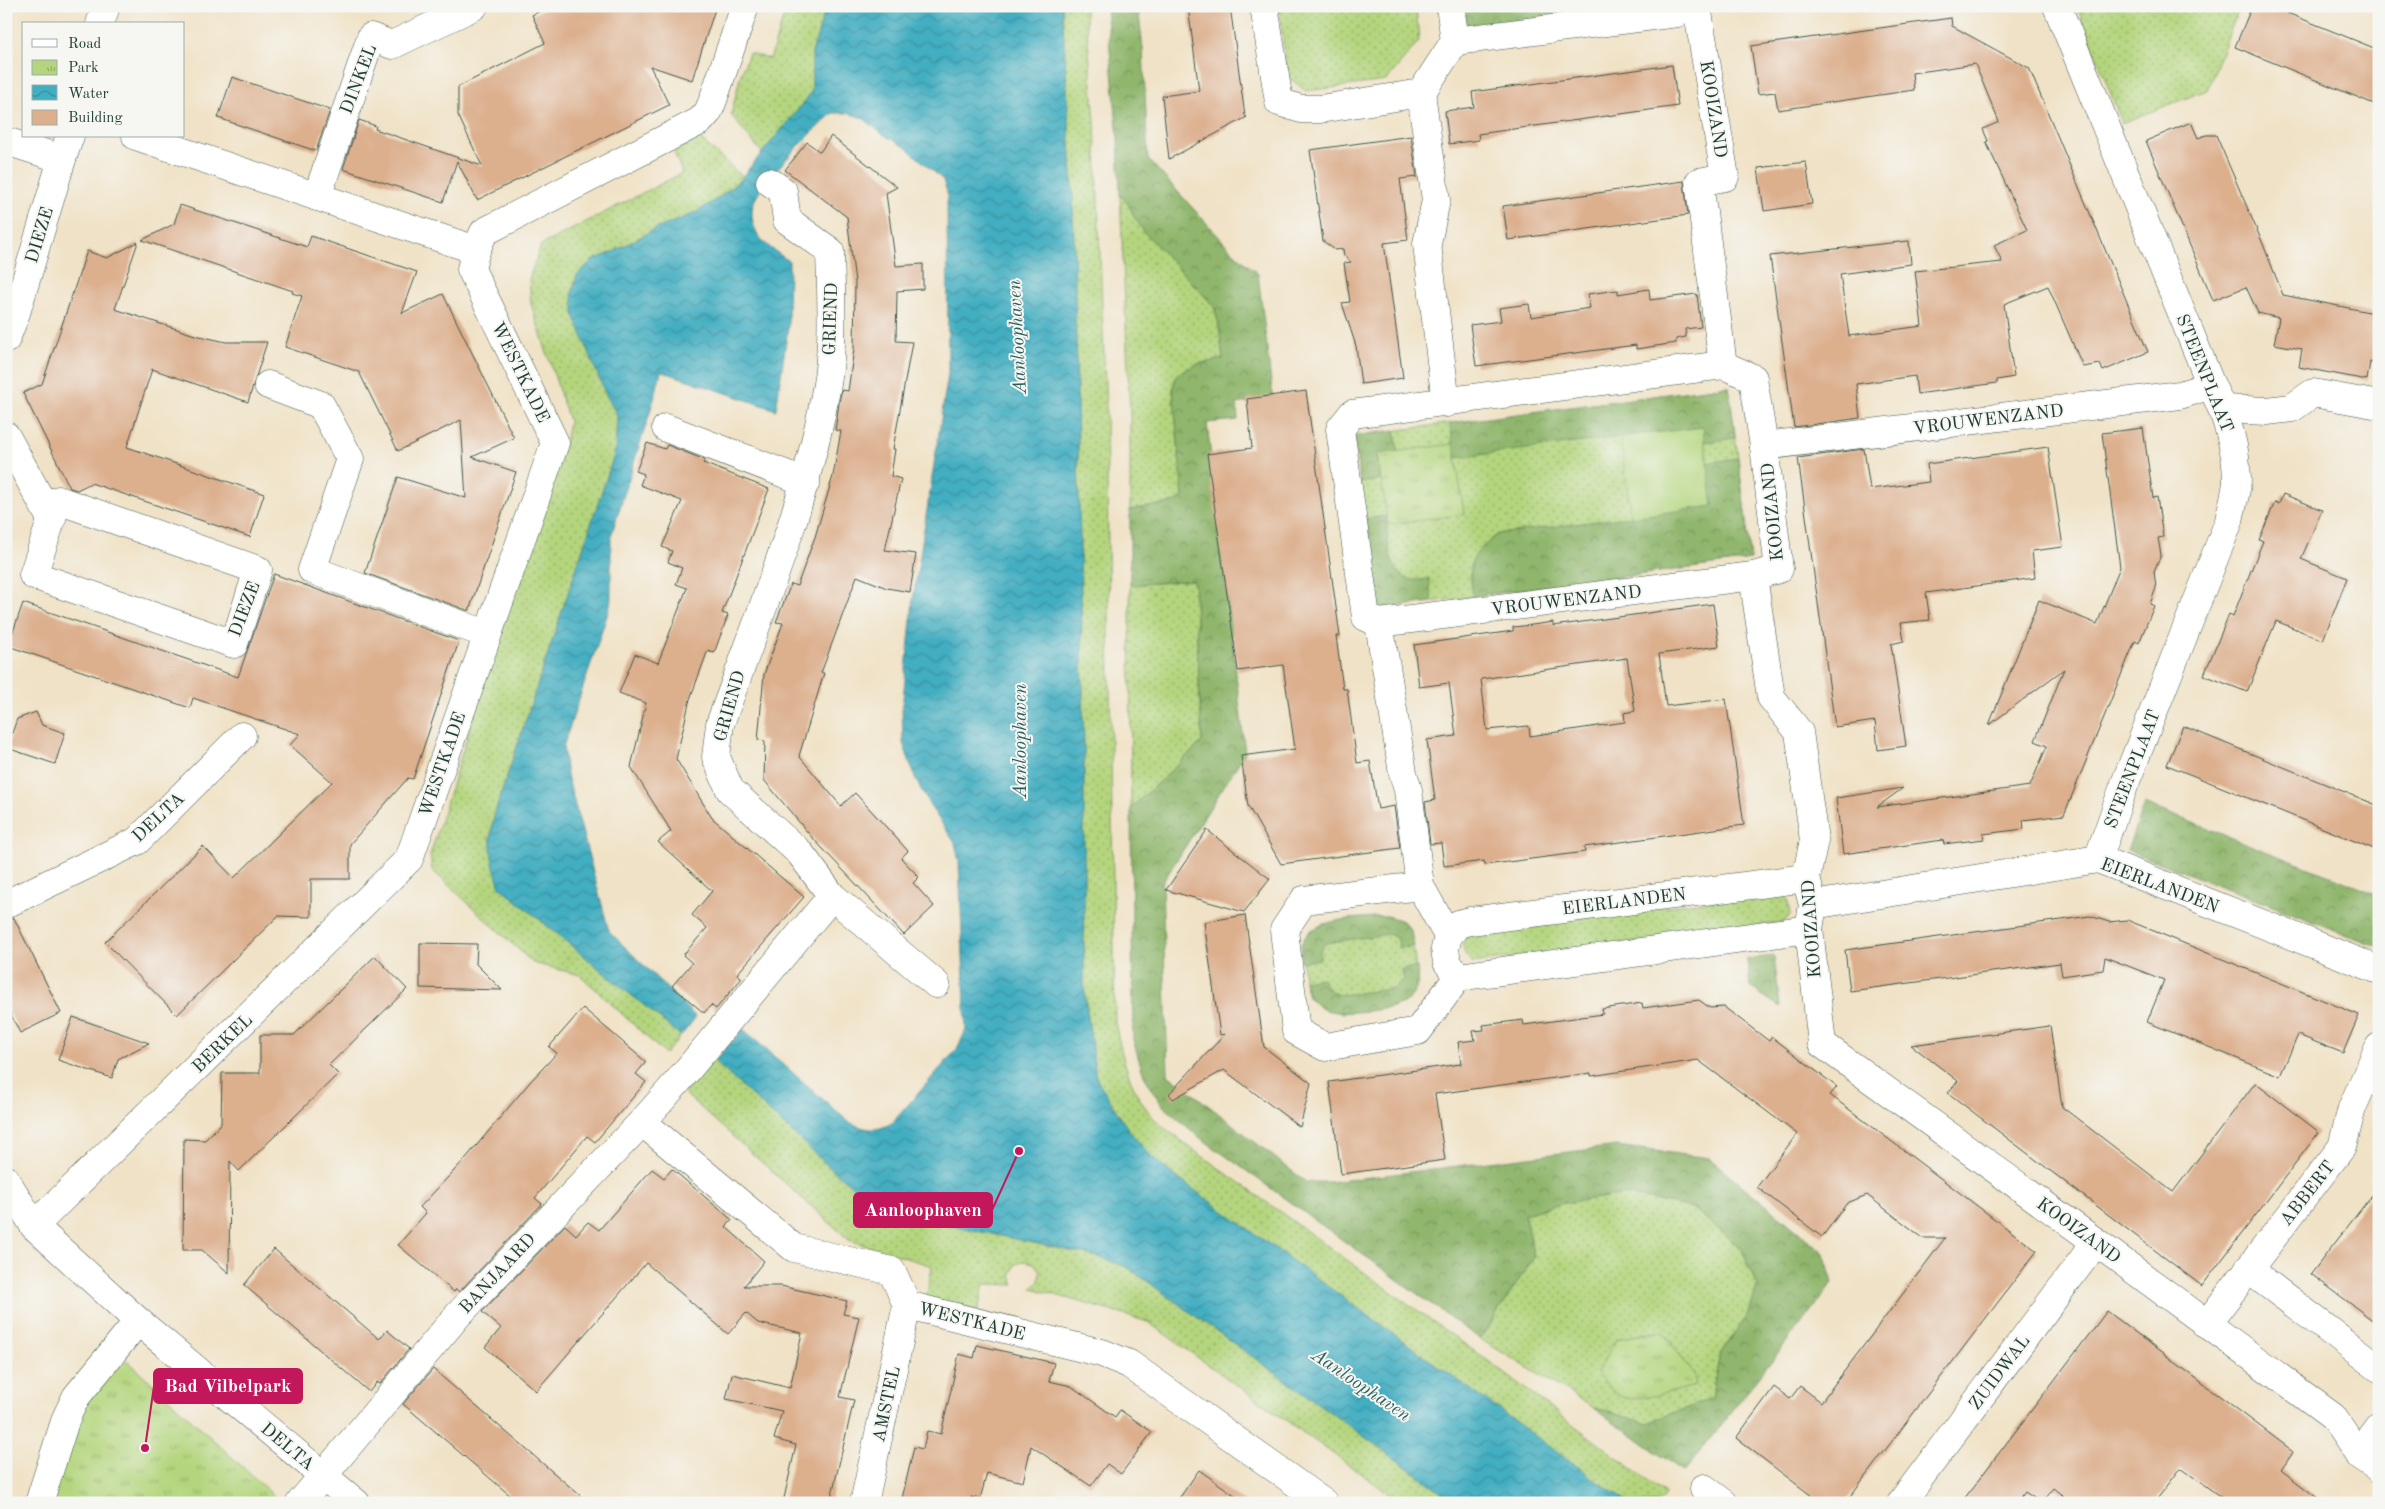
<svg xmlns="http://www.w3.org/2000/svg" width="2385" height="1509" viewBox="0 0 2385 1509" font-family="'Old Standard TT',serif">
  <defs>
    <pattern id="grass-dots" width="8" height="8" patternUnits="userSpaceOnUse" patternTransform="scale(1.25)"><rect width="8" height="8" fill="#b4d57d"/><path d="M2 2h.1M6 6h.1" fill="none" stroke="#92ae67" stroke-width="1.8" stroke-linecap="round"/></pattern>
    <pattern id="forest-crowns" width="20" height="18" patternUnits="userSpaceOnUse" patternTransform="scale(1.25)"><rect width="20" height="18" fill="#8fb66c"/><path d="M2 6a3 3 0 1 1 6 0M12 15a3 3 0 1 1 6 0" fill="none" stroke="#74955a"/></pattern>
    <pattern id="park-tufts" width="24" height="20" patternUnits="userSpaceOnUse" patternTransform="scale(1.25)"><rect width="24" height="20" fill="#b4d57d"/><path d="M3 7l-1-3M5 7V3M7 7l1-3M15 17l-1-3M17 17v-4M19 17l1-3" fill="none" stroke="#92ae67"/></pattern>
    <pattern id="water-waves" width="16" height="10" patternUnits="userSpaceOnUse" patternTransform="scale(1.25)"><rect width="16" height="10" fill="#42aec1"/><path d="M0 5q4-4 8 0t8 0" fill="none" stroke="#378f9e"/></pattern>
  </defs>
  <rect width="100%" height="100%" fill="#f6f6f2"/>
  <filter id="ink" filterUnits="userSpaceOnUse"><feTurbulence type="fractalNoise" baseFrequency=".02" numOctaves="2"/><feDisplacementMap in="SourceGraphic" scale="10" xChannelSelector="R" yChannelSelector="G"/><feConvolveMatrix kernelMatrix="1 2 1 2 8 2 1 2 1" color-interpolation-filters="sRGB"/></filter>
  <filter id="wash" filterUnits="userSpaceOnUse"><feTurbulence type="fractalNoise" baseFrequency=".0096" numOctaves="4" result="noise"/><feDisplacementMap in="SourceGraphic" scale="20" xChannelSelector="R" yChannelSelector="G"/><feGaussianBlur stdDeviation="1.12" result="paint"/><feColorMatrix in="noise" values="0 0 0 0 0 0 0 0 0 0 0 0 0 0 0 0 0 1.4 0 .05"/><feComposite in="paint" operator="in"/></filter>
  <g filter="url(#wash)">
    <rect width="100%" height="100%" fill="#f0e2c6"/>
    <g fill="url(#grass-dots)" stroke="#6a8958" fill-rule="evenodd">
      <polygon points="787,6 826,6 812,53 812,90 806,100 762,153 731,115 740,77 749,53 770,59"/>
      <path d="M1062,6H1085L1095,121L1106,410L1115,1022C1121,1053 1130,1091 1152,1116C1161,1127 1177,1136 1188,1146L1491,1363L1666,1494L1659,1503H1628L1172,1174L1151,1156L1129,1131L1096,1078L1084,987V750L1073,195Z"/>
      <polygon points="1279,6 1416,6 1419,41 1386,81 1306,91 1287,76"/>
      <polygon points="2077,6 2240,6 2207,90 2122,123"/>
      <polygon points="699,138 743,177 718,198 695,213 653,230 613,252 591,261 577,275 572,294 592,359 605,393 617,415 615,452 495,812 490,838 500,887 681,1036 665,1054 580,975 533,963 432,870 430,855 488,670 565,443 569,421 531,304 529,279 541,245 682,173 674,152"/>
      <polygon points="1120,194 1129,205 1135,218 1214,306 1219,325 1223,360 1197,364 1176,375 1173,390 1183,496 1177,502 1130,510 1130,415"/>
      <polygon points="1729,386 1751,560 1377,609 1354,436"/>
      <polygon points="1194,580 1202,742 1131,808 1130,585"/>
      <path d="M1781,891L1788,900L1790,915L1784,922L1473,963C1462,953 1460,945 1467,933Z"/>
      <polygon points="1387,916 1403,921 1411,930 1418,985 1408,1000 1392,1007 1342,1013 1323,1009 1308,997 1304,981 1301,944 1310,931 1323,924"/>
      <polygon points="714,1061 857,1191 918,1218 1098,1257 1127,1267 1457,1503 1402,1503 1148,1322 1032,1288 1039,1281 1040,1271 1034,1263 1024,1261 1015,1265 1011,1275 1014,1285 984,1284 978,1311 926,1300 932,1266 849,1240 684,1093"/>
      <path d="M1626,1194L1693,1208L1742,1249L1757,1286L1749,1314L1720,1354L1711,1399L1647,1423L1594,1408L1480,1339L1534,1257L1524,1214L1564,1203ZM1662,1331L1694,1374L1616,1339Z"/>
    </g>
    <g fill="url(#forest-crowns)" stroke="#577a50">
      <polygon points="1106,6 1138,6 1143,49 1148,159 1231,250 1258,274 1273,398 1237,404 1238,420 1207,423 1245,753 1162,883 1168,1074 1306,1182 1330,1182 1617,1146 1709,1158 1824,1253 1833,1283 1684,1472 1594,1408 1647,1423 1711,1399 1720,1354 1749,1314 1757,1286 1742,1249 1693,1208 1626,1194 1564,1203 1524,1214 1534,1257 1480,1339 1198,1136 1162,1105 1144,1076 1133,1040 1131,808 1202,742 1194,580 1130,585 1130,510 1177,502 1183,496 1173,390 1176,375 1197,364 1223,359 1219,325 1214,306 1144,232 1135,218 1129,205 1120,194 1118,137"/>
      <polygon points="1463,6 1670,6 1468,30"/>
      <polygon points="1729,386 1735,438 1705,442 1702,427 1455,458 1450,423"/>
      <polygon points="1395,430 1398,452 1377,455 1381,480 1360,483 1354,436"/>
      <path d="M1738,458L1751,560L1473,596C1468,561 1469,557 1498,534L1713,506L1707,463Z"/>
      <path d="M1386,516C1388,536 1386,577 1413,580C1418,581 1424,579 1429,579L1432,602L1377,609L1365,519Z"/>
      <polygon points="2144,804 2379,895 2379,947 2127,850"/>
      <path d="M1387,916C1408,923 1410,925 1414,946L1399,948L1398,939L1389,934L1326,943L1320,950V959L1301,962C1301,956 1300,947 1302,942C1314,916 1362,919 1387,916Z"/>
      <polygon points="1774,956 1780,1007 1750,987 1747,959"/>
      <path d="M1417,967C1418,979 1419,989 1409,999C1398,1011 1337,1016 1323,1009C1311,1003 1307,993 1304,981L1323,978L1326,988L1338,995L1393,989L1403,979L1401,969Z"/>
    </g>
    <g fill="url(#park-tufts)" stroke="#6a8958">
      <polygon points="1454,444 1464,514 1388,525 1377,454"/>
      <path d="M1662,1331L1694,1374L1696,1386C1680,1389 1635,1403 1622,1397C1611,1392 1603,1381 1597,1372L1616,1339Z"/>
      <path d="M128,1361L277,1499L273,1503H41C56,1469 89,1368 128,1361Z"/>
    </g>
    <polygon fill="#b4d57d" stroke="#6a8958" points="1703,427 1713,506 1631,517 1620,437"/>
    <path fill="url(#water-waves)" stroke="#30767a" d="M826,6H1062L1073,195L1084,750V987L1096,1078L1129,1131L1151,1156L1172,1174L1628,1503H1457L1127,1267L1098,1257L918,1218L885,1208L857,1191L825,1163L714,1061L743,1029L849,1122C866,1130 875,1132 892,1123L957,1049L966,1030L959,862L955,843L930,806L916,780L903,743L902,709L913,600L948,374L947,192L943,180L907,148L881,133L863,118L848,113H833C816,128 758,184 753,205C751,213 752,223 756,231C762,244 778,253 789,261L788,328L776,410L661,371L655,396L611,536V598L609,610L563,747L567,775L609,931L696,1017L681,1036L500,887C490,855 488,846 495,812L615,452L617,415L605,393L575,318L572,294L577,275L591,261L613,252L653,230L695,213L718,198L736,184L806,100L812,90V53Z"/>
    <g id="blocks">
      <g fill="#dcaf8d" fill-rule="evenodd">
        <polygon points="550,6 716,6 692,80 650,66 669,105 477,200 457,161 443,202 343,169 359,120 376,126 375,129 482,166 458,115 458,87 545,43 532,15"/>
        <polygon points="1188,6 1230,6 1245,116 1247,117 1169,159 1162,96 1199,91"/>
        <polygon points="2252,6 2287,6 2285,12 2379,50 2379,106 2235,47"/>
        <polygon points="1951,18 1952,26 2029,68 2148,352 2103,371 2100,364 2083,367 2048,286 2004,304 2014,377 1997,380 1997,383 1917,394 1915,376 1856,384 1860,418 1794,427 1770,256 1909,241 1911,264 1840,274 1849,336 1922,326 1915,271 2002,262 1994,245 2027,230 1986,142 1988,141 1983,129 1999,122 1975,64 1912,73 1914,90 1778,110 1775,92 1758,94 1751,46"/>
        <polygon points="1672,65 1678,106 1478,134 1479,140 1449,144 1445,111 1474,107 1472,92"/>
        <polygon points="232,77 330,110 316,151 218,118"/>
        <polygon points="2191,122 2198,138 2206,135 2216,135 2263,244 2283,295 2379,314 2379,364 2370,362 2367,380 2299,367 2302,349 2274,344 2279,318 2258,313 2246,287 2213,300 2146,141"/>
        <polygon points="831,136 897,187 886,193 896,266 923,264 923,289 897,291 896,341 912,342 893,449 895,449 891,476 901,479 885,550 916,554 910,592 887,588 857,576 821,673 824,673 799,756 841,806 855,793 908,851 901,858 919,877 913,883 934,906 904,935 809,834 764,780 765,741 758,740 764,674 783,623 776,622 791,584 797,586 815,537 833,476 841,431 835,430 840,397 842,390 848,391 854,349 855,282 847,217 785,170 807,142 820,152"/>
        <polygon points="1411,136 1417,177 1400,179 1408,240 1384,243 1403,378 1361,384 1356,346 1342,303 1350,302 1344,263 1351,262 1344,256 1343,249 1335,250 1323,241 1310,150"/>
        <polygon points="1806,162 1812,204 1764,211 1758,168"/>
        <polygon points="1684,181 1688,215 1508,240 1503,206"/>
        <polygon points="180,205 307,247 311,236 417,272 402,313 443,294 514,438 472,457 516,472 469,611 365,573 398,477 466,498 461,420 398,451 359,372 285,347 302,296 292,293 293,291 142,240 174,224"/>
        <polygon points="138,242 115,309 195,335 226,342 267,342 248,402 152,369 127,447 264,494 250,537 91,483 77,490 70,488 23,393 42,384 87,251 107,258"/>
        <polygon points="1649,289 1650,300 1697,294 1701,327 1685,329 1686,337 1676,339 1676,343 1636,349 1636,345 1476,366 1470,325 1501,321 1499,308 1529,304 1531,317 1590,308 1588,294 1618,290 1618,294"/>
        <polygon points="1306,391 1340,636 1336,636 1343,689 1347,689 1357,763 1370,761 1378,809 1394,806 1400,848 1281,864 1248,806 1241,756 1295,749 1283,665 1238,671 1207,454 1252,448 1247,399"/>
        <polygon points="2143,428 2153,498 2157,497 2163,537 2158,538 2161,555 2154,571 2156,588 2150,604 2154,606 2139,643 2135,641 2064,815 2023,820 2024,829 1983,834 1984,839 1944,844 1943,840 1843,854 1836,798 1903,788 1877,807 2030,786 2047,746 2035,741 2064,669 1989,725 2039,600 2097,624 2120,567 2102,433"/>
        <polygon points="647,443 665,449 667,445 705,460 703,463 769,489 722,613 728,615 714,653 708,650 690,699 676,759 712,818 804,897 737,974 742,978 716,1009 711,1005 704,1013 672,986 692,963 683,955 707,928 692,915 712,891 658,842 671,831 631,767 646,703 619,693 635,654 658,663 687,588 676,584 682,568 668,562 672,551 662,547 682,501 640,485 644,474 636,471"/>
        <polygon points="2048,447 2063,547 2032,551 2035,578 1926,593 1930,620 1901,623 1904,641 1891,644 1906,746 1878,750 1875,721 1835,727 1798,458 1864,449 1870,489 1929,482 1927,464"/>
        <polygon points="2283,494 2322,510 2301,559 2347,578 2323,640 2276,621 2247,692 2204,675 2229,614 2233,616 2248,578 2263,541 2259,540 2275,502 2279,504"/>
        <polygon points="274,574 459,641 413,779 408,778 350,844 350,879 311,879 311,917 278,916 177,1015 105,942 203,846 234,878 332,782 290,745 300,734 193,698 190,708 8,646 23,603 238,677"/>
        <path d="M1713,604L1719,646L1659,654L1666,706L1726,699L1744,825L1584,847L1585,852L1485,865L1484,861L1444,866L1441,843L1430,844L1425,802L1435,800L1427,740L1456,736L1449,683L1419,687L1414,645L1513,631V627L1532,625L1553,622V626ZM1627,658L1635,711L1624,713L1625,722L1530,736L1529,726L1487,730L1481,679Z"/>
        <polygon points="36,712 42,725 65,733 55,764 7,748 17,719"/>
        <polygon points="2183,726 2379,806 2379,851 2167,765"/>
        <polygon points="1207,830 1270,879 1244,912 1166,890"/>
        <polygon points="1245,915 1264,1047 1311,1083 1300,1127 1224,1070 1173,1099 1169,1094 1225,1034 1220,1035 1204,922"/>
        <polygon points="2090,916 2109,922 2127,920 2359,1015 2343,1053 2298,1035 2280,1076 2147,1022 2164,980 2105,957 2103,970 2062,976 2060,963 1850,991 1845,950"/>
        <polygon points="14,918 61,1013 20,1033 6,1005 6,919"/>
        <polygon points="420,943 477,944 476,964 502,990 420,988"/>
        <polygon points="375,956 407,989 329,1065 338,1074 239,1171 230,1161 229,1273 202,1250 183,1250 184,1139 205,1140 221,1124 222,1073 260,1073 260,1035 294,1035"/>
        <polygon points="1699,1000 1710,1008 1724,1007 1769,1041 1772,1037 1837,1087 1830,1095 2037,1251 1845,1503 1821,1503 1736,1438 1774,1387 1790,1399 1800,1386 1821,1402 1945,1238 1923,1238 1867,1195 1847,1203 1822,1237 1757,1187 1797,1134 1698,1060 1591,1076 1591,1073 1435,1094 1445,1160 1341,1174 1329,1082 1461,1064 1458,1042 1475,1040 1473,1031 1484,1030 1483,1025 1523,1020 1524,1025 1603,1014 1602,1009 1642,1003 1643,1008"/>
        <polygon points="583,1008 646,1062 636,1074 646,1082 595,1142 587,1136 535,1198 542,1204 459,1292 456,1289 454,1292 398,1245 426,1213 420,1207 466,1158 530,1082 557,1053 549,1047"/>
        <polygon points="73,1017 100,1026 149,1043 118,1059 112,1078 58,1060"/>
        <polygon points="2050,1026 2062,1107 2173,1192 2255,1083 2319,1132 2202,1286 1948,1093 1958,1081 1911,1045"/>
        <polygon points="652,1169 664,1178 672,1169 732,1220 726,1227 764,1261 744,1286 781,1286 847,1301 843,1314 859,1317 840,1397 854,1400 830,1503 783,1503 796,1445 774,1439 782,1411 726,1399 732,1374 790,1388 802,1333 758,1323 746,1313 728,1334 646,1263 536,1391 485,1347 501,1328 482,1312 565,1225 576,1235 588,1222 599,1230"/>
        <polygon points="2379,1186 2379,1325 2311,1274"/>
        <polygon points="274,1249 379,1339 387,1330 409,1349 380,1384 377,1382 369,1392 244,1285"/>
        <polygon points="2107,1311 2294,1452 2281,1470 2324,1503 2229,1503 2181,1468 2154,1503 2072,1503 2053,1488 2041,1503 2025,1492 2017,1503 1961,1503"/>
        <polygon points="977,1345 1054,1363 1049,1381 1071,1386 1115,1417 1120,1410 1152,1432 1121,1474 1107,1464 1091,1486 1031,1446 1023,1482 987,1473 980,1499 971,1497 969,1503 901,1503 914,1447 923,1449 927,1431 941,1434 959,1354 974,1358"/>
        <polygon points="433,1369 520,1444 589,1503 519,1503 403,1404"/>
        <polygon points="1199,1470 1246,1503 1176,1503"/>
      </g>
    </g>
  </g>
  <g filter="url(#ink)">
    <use href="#blocks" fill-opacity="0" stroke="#3e564a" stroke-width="1"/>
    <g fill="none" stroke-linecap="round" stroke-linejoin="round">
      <g stroke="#3e564a" stroke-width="29">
        <g id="minor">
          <polyline points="1264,6 1279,102 1301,109 1320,109 1421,93 1455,41 1677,13 1684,6"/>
          <polyline points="1450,6 1455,41"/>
          <polyline points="1697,6 1725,177 1699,182 1723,365 1753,378 1764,446 1779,569 1753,576 1771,697 1799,732 1814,840 1806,878 1813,905 1809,929 1822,1044 2096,1242 2333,1417 2358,1454 2379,1468"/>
          <path d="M2057,6L2211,385C2226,414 2236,446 2237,479C2237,493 2231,508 2229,521L2124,786L2098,859"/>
          <polyline points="100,24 106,6"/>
          <polyline points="1421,93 1436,200 1427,244 1446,403"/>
          <polyline points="136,136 476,250"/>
          <polyline points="6,141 62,159 70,136"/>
          <path d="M770,182L783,191L787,220L830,251C831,293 834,343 827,384C807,502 760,613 720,724L716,757L730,790L800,853L832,896L936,984"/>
          <polyline points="317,197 371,37 392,45 474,6"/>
          <polyline points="6,339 16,313 62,159"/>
          <polyline points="1723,365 1352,414 1340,429 1366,617 1379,623 1753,576"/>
          <polyline points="268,385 321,405 350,459 312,570 486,634"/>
          <polyline points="2224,409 2267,411 2292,408 2313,393 2379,405"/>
          <polyline points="666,428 806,482"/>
          <polyline points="6,436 51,519"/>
          <polyline points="1764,446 2180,395 2211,385"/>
          <polygon points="58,500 258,570 234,644 33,575"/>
          <polyline points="1379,623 1403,773 1408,790 1420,886"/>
          <polyline points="1806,878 1470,921 1458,924 1448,936 1445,949 1447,962 1458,977 1809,929"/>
          <polyline points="6,904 137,841 242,736"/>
          <polyline points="1813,905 2098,859 2379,970"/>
          <polyline points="1448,936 1420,886 1304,900 1284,930 1296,1031 1325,1047 1418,1031 1458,977"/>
          <polyline points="642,1122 794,1248 892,1271 907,1305 1102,1353 1129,1364 1324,1503"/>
          <polyline points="34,1226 409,859 555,443 471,269 476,250 484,232 700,121 708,112 712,103 745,6"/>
          <polyline points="2248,1269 2379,1368"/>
          <polyline points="2206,1325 2342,1147 2352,1108 2379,1047"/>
          <polyline points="2358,1454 2379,1426"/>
          <polyline points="1704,1488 1724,1503"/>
          <polyline points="39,1503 66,1418 76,1397 138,1321"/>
          <polyline points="300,1503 458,1315 642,1122 680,1079 832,896"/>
          <polyline points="864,1503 907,1305"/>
          <polyline points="1901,1503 2096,1242"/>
        </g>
      </g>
      <g stroke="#3e564a" stroke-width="29">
        <polyline id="tertiary" points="6,1180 34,1226 138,1321 356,1503"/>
      </g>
      <use href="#minor" stroke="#fff" stroke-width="28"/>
      <use href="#tertiary" stroke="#fff" stroke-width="28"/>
    </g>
  </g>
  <g text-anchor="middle" stroke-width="4" stroke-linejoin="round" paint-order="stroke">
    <g font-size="18" fill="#1f3d34" stroke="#f6f6f2">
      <text transform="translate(358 79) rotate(-69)" y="6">DINKEL</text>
      <text transform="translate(1714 109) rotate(81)" y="6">KOOIZAND</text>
      <text transform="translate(39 235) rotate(-73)" y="6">DIEZE</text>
      <text transform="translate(830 319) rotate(-88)" y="6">GRIEND</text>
      <text transform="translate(521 372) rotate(64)" y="6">WESTKADE</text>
      <text transform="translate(2205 373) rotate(68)" y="6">STEENPLAAT</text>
      <text transform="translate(1988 419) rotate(-7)" y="6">VROUWENZAND</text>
      <text transform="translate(1772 512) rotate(-96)" y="6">KOOIZAND</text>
      <text transform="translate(1566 600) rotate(-7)" y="6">VROUWENZAND</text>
      <text transform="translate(244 609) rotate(-69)" y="6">DIEZE</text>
      <text transform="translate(729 706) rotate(-74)" y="6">GRIEND</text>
      <text transform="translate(442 764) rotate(-71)" y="6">WESTKADE</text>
      <text transform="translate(2132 769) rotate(-69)" y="6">STEENPLAAT</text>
      <text transform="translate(158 817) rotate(-43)" y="6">DELTA</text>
      <text transform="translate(2160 885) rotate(21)" y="6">EIERLANDEN</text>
      <text transform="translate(1624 901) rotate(-7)" y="6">EIERLANDEN</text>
      <text transform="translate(1811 929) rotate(-94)" y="6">KOOIZAND</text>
      <text transform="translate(222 1043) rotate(-44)" y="6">BERKEL</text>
      <text transform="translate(2307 1193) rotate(-52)" y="6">ABBERT</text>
      <text transform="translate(2079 1230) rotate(36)" y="6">KOOIZAND</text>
      <text transform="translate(497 1273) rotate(-47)" y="6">BANJAARD</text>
      <text transform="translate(972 1321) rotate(14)" y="6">WESTKADE</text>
      <text transform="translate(1999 1372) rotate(-53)" y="6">ZUIDWAL</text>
      <text transform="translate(886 1404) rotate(-78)" y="6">AMSTEL</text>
      <text transform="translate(288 1446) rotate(40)" y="6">DELTA</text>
    </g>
    <g font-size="19" font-style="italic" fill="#2a5f5e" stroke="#f6f6f2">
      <text transform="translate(1016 337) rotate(-93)" y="7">Aanloophaven</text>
      <text transform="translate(1019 741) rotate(-90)" y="7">Aanloophaven</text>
      <text transform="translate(1362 1384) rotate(34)" y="7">Aanloophaven</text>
    </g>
  </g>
  <path fill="none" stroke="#c2185b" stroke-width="2" d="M1019 1151L992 1210M145 1448L154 1386"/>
  <g fill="#c2185b" stroke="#f6f6f2" stroke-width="2">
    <circle cx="1019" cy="1151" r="5"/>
    <circle cx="145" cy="1448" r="5"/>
  </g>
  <g fill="#c2185b" stroke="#c2185b" stroke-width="2">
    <rect x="854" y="1193" width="138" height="34" rx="5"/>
    <rect x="154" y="1369" width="148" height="34" rx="5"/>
  </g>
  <g font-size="19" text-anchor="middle" font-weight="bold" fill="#fff">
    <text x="923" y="1216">Aanloophaven</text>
    <text x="228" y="1392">Bad Vilbelpark</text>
  </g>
  <rect width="2385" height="1509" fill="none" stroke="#f6f6f2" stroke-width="25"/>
  <rect x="22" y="22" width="162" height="115" fill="#f6f6f2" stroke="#a0aca6"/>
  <rect x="32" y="39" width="25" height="8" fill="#ffffff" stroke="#a0aca6"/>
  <text x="68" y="48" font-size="15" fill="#1f3d34">Road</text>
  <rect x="32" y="60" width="25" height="15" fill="url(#park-tufts)" stroke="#a0aca6"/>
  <text x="68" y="72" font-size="15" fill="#1f3d34">Park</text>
  <rect x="32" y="85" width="25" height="15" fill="url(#water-waves)" stroke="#a0aca6"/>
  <text x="68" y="98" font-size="15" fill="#1f3d34">Water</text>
  <rect x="32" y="110" width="25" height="15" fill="#dcaf8d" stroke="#a0aca6"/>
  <text x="68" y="122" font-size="15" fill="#1f3d34">Building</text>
</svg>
